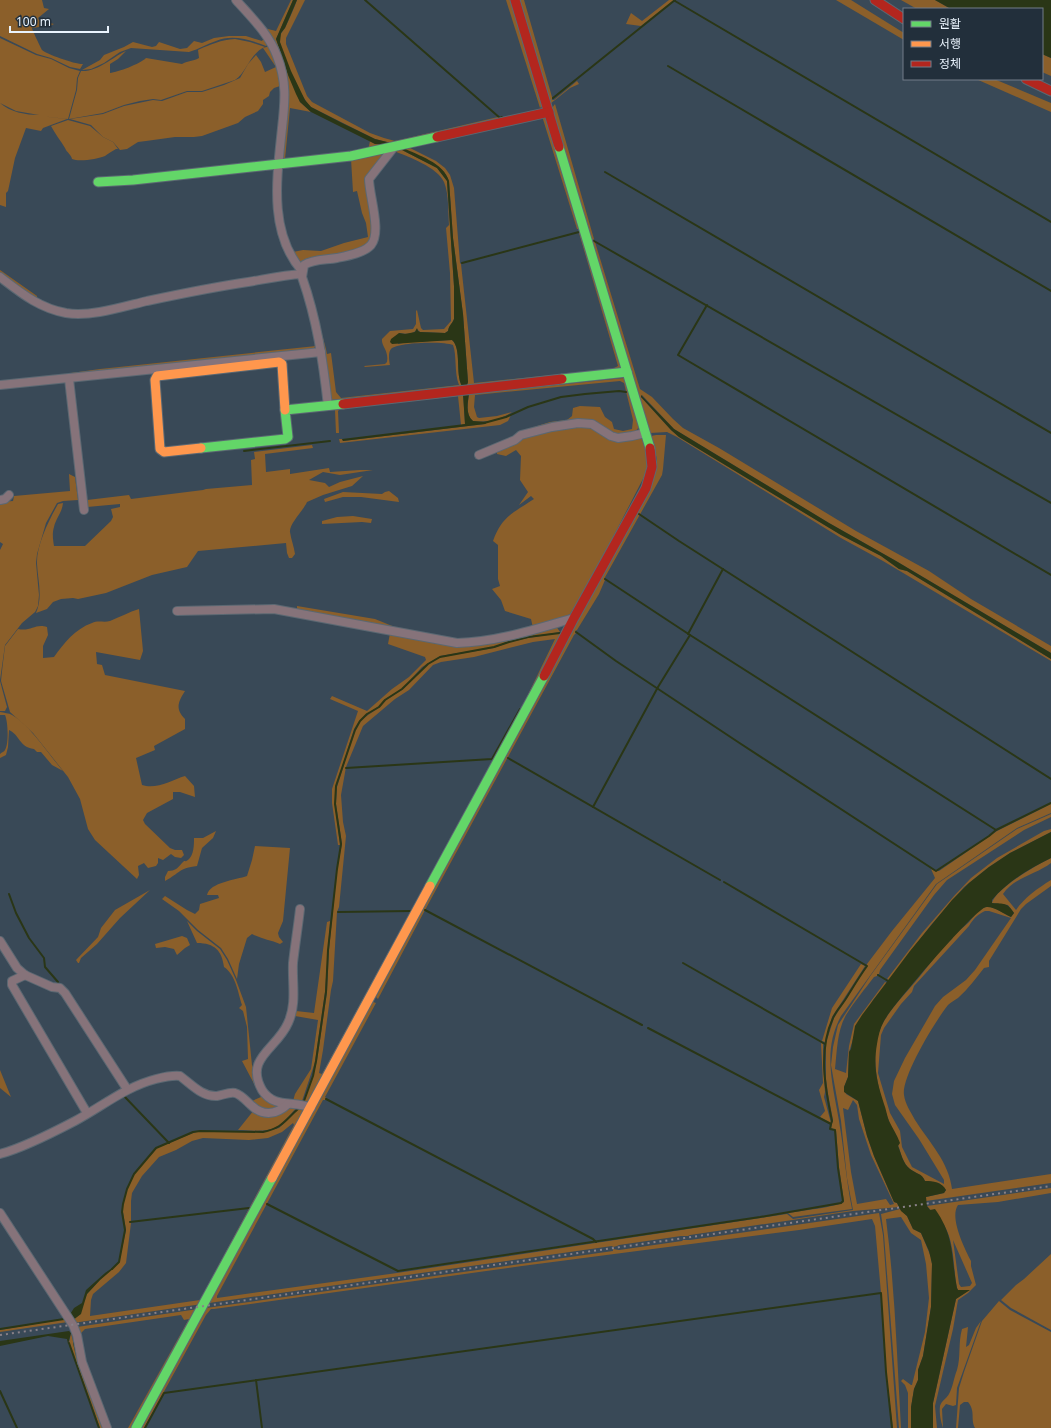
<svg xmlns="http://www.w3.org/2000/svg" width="1051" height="1428" viewBox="0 0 1051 1428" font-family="'Noto Sans','Noto Sans KR',sans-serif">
  <rect width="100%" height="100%" fill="#394957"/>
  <g fill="#8b5f2a" fill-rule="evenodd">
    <path d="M0,0H42L44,8L49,9L38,18L39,20L54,24L50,26C43,25 39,28 32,28C32,30 41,48 42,50C46,54 77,65 83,64L80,69L70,67L51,58L37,54L0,36Z"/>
    <polygon points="291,0 293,0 276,39 300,102 311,112 290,108 285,159 282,159 287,88 264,28 276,31"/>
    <path d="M297,0H305L286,38V44L307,96L312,102L370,133L384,138L395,141L498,117L500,118L368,151L370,141L375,144L390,145L391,143L375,139L311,107C301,98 277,50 280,37C281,32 284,30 286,26C290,17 294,9 297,0Z"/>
    <polygon points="506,0 511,0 543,105 540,108"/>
    <polygon points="519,0 524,0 552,97 552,100 554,100 577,81 579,84 570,88 550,104"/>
    <polygon points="669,0 674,0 641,26 626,24 631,13 642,21"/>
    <polygon points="836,0 851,0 904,33 904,40"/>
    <polygon points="901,0 935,0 951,9 917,9"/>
    <path d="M229,36H246L262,41L264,38L268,44L266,46C251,40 232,34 216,41C207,44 199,49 189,52L131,48L120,52L104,63L91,69L82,70L100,60L104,55L124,47L133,42L152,47L156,46L159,42L180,49L187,48L194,41L202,43L214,38Z"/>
    <path d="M0,38L36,55L51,59L69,68L80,71L77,78L76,90L68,119L40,116L67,119L43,128L41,131L26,128L15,158L8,191L6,193V207L0,205V103C10,112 26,115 39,115L16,111L0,103Z"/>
    <path d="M235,39L250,42L265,47C250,53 247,72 235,80L202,91H187L161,100L153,99L140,101L124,105L103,113L69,119L77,90L78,78L81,71C98,72 111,58 126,51L118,59L110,64V73C118,72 140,64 146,58L182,64C189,60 192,62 199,58L198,50C211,44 221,40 235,39Z"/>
    <polygon points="270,46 283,85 274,88 270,92 269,96 263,100 263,104 258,111 245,117 238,123 202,136 194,137 175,137 146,141 138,142 127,149 120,150 113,142 103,137 91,125 70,119 103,114 124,106 153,100 162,101 187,92 202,92 224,85 240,78 248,64 256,55 261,62 265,72 276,67 263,48"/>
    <polygon points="1042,54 1051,58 1051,76 1042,72"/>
    <polygon points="976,79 994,79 1051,103 1051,112"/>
    <polygon points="555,104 594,239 593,240 595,242 640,389 652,397 673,419 683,428 719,448 856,531 929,571 971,599 1051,646 1051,653 896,561 829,523 674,429 642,395 641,397 671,430 679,437 841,535 881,556 899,569 907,571 1051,659 1051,661 883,561 841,538 677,437 667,432 650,433 552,108"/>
    <path d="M542,116L545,117L622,368L466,388L468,382L463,314L453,238L449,181C441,162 420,156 402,150L437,168L447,181L454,286V319C452,324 449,325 448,331L445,333L420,332L417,329C413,335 406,334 399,333L398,344L408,342L452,340C462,349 455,374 462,386L331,400L304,279L305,272L326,349L327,354L331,353L336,392L341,398L459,385C454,373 457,355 453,345C444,341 397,342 391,349C388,352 389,361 390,365L365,367L364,366L385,364L387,362C389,350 381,346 382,339L390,331L413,329L416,324V311L417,310L421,328L423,330L444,329L451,321L450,273L446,228L449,225C448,212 449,194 444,182C437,167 409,157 394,151L410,148L436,161L445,168L450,175L454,188L460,263L461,264L474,383L612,369L618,366L579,233V229H577Z"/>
    <path d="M68,120L90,126L103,137L113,142L118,149H116C112,151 108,154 105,156C98,159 79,162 72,159C71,154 67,153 65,148C61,141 55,134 51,126Z"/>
    <polygon points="385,152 369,175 374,235 366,245 348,253 301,264 293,252 303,250 321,251 344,243 368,237 366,223 362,213 357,191 353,192 351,159"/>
    <polygon points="0,270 37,296 37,300 0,273"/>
    <polygon points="316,346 313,349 72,377 71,373 100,369"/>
    <path d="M624,378L639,427L635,432L622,435L613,433L598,424L528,432V429L550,422L567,420L572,416L573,408L580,406L600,407L605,417L612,422L614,429L623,431L632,429L633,420L624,383L620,381L475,395L474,407L477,417L479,418L497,416L512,412C501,420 486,423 473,421C465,414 468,403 469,394Z"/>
    <polygon points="463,392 465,424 461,425 458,396 340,409 338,411 339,433 336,433 335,410 336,408"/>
    <path d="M511,415L508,421L500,425L340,443L339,439H342L343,441L485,424C491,419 503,420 511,415Z"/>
    <path d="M586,426L608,437L642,436L648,462L645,475L594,574L570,614L563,618L533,628L531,619L505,611L501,600L492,589L500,586L498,579V545L493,541C502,516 513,513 534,499L531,496L519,505L528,492L520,480L521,456L516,450L506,456L497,454V448L535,434L561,428Z"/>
    <polygon points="656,435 666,435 663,469 662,475 604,579 605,580 599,594 577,630 575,631 576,633 574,635 424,912 378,999 376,997 656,471 657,459 651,436"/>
    <path d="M312,445L313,448L265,454L266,472L290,469V474L329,468L330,472L360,470H373L340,475L323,472L309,480L325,483L329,487L340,482L363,476L352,486L323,495L307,502C303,511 289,524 290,532C291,539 294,547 295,554L292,558H289L287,553L286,543L198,551L187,567L152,575L106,593L78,599L73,598L61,599L53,602L47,609L36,613C43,597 38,581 37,564C36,546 49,520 58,504L63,503C62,513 56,518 54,527C52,533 53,540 54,546H85L111,521L113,517L111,509L120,507V504L87,507V500L129,495L131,499L203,490L206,489L252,485L251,460L255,459L254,452Z"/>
    <polygon points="69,474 75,477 78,500 63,501 57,503 46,523 37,554 36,563 39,595 38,606 35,612 22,623 5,645 0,680 0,550 3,544 0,542 0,502 13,501 14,496 70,491"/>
    <polygon points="389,491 398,498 399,502 361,497 343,497 325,502 324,499 343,492 382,494 385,492"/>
    <polygon points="353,516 372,519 371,523 362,522 322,524 322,521 337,517"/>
    <polygon points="297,606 375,619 402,630 297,611"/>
    <path d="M139,609L143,651L140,660L96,652L97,664L102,665L105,675L185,691C178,702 175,709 185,719V729L154,746L155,750L136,758L142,785C156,790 172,780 185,776L194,786L195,797L180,792H173V799L147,813L143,820L145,824L170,848L175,850H182L184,855L181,858L175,857L171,854L163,860L158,858V863L156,866L148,868L144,863L138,866L139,875L137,879L95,840L88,829L80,799L68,777L33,733L10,712L1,681L2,671L5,646L18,629C31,632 35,623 47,627L48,635L43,646V658L54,657C64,643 75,629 92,623C98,620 104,623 110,621C120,617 129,612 139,609Z"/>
    <polygon points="556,626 560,632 528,637 509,641 494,647 440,656 422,667 402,689 385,699 379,706 367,714 359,721 354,729 336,786 335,805 340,845 338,845 332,803 332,789 358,711 330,699 332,696 367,711 392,689 409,677 426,660 425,657 388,644 390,633 446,643"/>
    <path d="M560,633L561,635L308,1101H304L308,1088L313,1076L317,1061L327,992L329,950L337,869L342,844L336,804L337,787L355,730L360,721L368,715L380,707L386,700L402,690L428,664L441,657L494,648L510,642L528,638ZM555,639L521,709L322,1074L319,1073L323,1050L331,990L333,981L337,912L339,907L346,836L343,822L341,795L346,767L363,726L395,699L409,690L433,665L441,662L474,657L533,642Z"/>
    <polygon points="0,681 7,707 5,711 0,711"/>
    <path d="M0,712C4,713 9,713 12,715C29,724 50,756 63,771L52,765L41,752H37L34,749C19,747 20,735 9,730L8,747L6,755L0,758V759V754C2,752 4,752 5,750C9,744 8,721 5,715H0Z"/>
    <path d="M1051,804V813L1017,828L936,884L841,1016C822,1051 833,1084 839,1121C844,1150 846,1179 852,1209L793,1217L788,1213C799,1211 837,1207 844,1202L839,1167L836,1130L831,1128L833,1120L828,1094L826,1079V1043L834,1018L867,966V964L892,931L935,878L931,869L935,871H939L997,831Z"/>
    <path d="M1051,814V817L1024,830L947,880L934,895L880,970L879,974H877V976L874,977C865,989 854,1002 846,1015C837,1031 837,1051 835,1069L846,1073L849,1046L854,1024L885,982L887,983L873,1000L854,1036L849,1052L848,1077L844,1087L846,1094L858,1101L867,1136L874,1156L894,1202L897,1203L899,1207L853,1211L690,1235L688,1236H681L619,1245L617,1246L613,1247L612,1246L209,1303L373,1002L376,1003L325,1097L326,1098L325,1100H323L217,1296V1298L397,1273L787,1214L793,1219L853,1210L847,1178L841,1121L831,1065L833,1047L838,1025L871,975L937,884L1017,829ZM853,1100L857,1105L859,1119L871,1155L894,1204L890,1205L886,1199L857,1204L851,1172L843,1108L848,1110Z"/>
    <polygon points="1051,829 1051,832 1010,853 989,867 964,887 931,925 889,980 887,979 922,933 954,896 971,878 997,858 1044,831"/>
    <path d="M216,831L213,838L202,848L197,866C179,868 180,873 165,881V877L168,871C175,871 178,868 182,863C186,859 184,863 188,860C194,855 194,845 194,838H203Z"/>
    <path d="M255,846L290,848L283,921L278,933L279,937L283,942L280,944C271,940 261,939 252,934L247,938L239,964L237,979L228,959L221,948L198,930L179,911L162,899L165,896L187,910L195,914L199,910L200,904L219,898L218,895H207C210,882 236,880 247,876L252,860Z"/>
    <path d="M1051,858V863C1037,874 1013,878 1003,894L1016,910C1024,898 1038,888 1051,880V886L1026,904L1021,909L989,961V967L984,968C976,978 968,989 958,998C955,1000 951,1002 948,1005C936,1020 901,1077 904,1095C905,1104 911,1112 915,1120C929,1142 949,1162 952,1189L1051,1174V1183L926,1201V1197L944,1193L946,1190L939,1183L925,1181C922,1173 916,1174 910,1169C903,1164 901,1153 898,1145L899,1143C897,1135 892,1129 889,1121C878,1092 867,1050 884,1021C893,1006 905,994 916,981C928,967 938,951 952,939C955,933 962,929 967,924C973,919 979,906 988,907C996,907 1004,914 1011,917L1014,913L1008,905L992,903C995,889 1038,864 1051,858ZM985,911H989L1011,918L975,970L966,980L943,997L935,1006L905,1058L894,1081L892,1094L895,1105L919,1139L944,1180V1184L912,1167L902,1147L900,1131L890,1113L878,1073L881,1035L884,1028L901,1004L912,992L914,986L969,926C973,919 978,914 985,911Z"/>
    <polygon points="150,890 120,918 97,944 81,958 79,963 78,963 76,960 98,937 101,928 115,910"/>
    <path d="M187,921L197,931L220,949L227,960L236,980L246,1007L252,1065L261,1090L282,1106L265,1112L252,1101L261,1097L242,1061L248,1059L247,1027L243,1011L239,1008L242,1005C238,993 236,975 224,967C222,951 215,943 197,943Z"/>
    <polygon points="330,921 325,992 315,1062 302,1101 293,1101 295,1094 311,1069 318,1020 295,1016 296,1011 314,1013 327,922"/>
    <polygon points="182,936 187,938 190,945 185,948 177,955 174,949 165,947 156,948 155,944"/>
    <polygon points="861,964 865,966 832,1017 825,1042 822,1041 832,1008"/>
    <polygon points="821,1043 823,1044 823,1064 825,1092 824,1097 831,1123 820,1117 825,1111 819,1090 823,1083"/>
    <polygon points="0,1070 11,1097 0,1088"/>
    <path d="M299,1105C292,1112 286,1121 278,1126C268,1133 249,1130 238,1130L254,1110L286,1108Z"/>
    <path d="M301,1107L304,1111L202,1304L73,1323V1320L79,1315L87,1294L100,1280L119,1263L126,1230L123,1212V1204L127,1189L134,1174L157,1148L193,1133L200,1131L263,1132L279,1128ZM293,1123L294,1125L290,1132L200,1300L90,1316L91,1300L93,1294L119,1272L126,1263L131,1223V1201L132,1193L142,1176L159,1157L176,1150L192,1141L203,1138L249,1140L268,1138L282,1132Z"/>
    <path d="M1051,1188V1193L998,1202L958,1205C949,1218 965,1249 971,1261V1266L976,1285L968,1293L958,1300L953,1329L935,1406L937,1428H933V1403L956,1299L969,1290H958L957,1288C953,1268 955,1243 944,1225C940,1218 932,1212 927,1206ZM953,1240L972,1283L970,1286L961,1287L959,1284Z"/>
    <path d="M900,1209L907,1216L913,1229L921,1233L931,1257L932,1264L931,1307L923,1356L918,1370V1380L914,1389L911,1408V1428H908V1393L905,1385L901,1381L903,1379L911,1385H912L925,1332L929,1298L926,1264L921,1240L911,1233L901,1217L886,1219C895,1288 897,1358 901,1428H899L884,1235L881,1214Z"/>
    <polygon points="879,1213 883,1235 897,1428 893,1428 886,1372 881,1293 875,1226 872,1219 799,1230 522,1266 214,1309 211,1309 206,1315 144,1428 140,1428 206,1308 613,1251 613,1249 619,1250 682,1241 683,1240 690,1240"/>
    <polygon points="1051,1254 1051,1330 1011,1308 1001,1300 1016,1285 1024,1279"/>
    <path d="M999,1301L1010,1310L1051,1332V1428H975C970,1418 976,1412 968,1402H964L960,1405L958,1428H956L959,1388L964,1372L982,1321Z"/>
    <polygon points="198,1309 133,1428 128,1428 189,1319 184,1320 181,1315 85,1329 80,1334 77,1327"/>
    <polygon points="64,1319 66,1319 68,1322 0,1332 0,1330"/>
    <path d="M981,1321L957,1388L956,1405L953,1406L946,1404L942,1409L943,1428C941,1422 939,1413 940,1406C942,1400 946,1399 949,1394C953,1387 954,1377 957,1370C961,1357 958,1343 962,1329L968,1327L966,1347L969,1345L976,1328Z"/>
    <polygon points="71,1333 78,1362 103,1428 100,1428 69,1343"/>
  </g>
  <g fill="#2a3616">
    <polygon points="293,0 297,0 285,28 281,33 280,42 291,71 305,100 311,107 342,123 375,139 391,143 390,145 375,144 311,112 300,102 296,94 288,75 276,39"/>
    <polygon points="935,0 1051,0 1051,58 1042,54 1042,9 951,9"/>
    <path d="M403,148C418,155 444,163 449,181L453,238L463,314L468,382L467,385L462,386C455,374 462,349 452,340L392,344L390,342L391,339L399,333L405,334L415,332L417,328L418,331L420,332L445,333L448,331C449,325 452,324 454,319V286L447,181L437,168L402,150Z"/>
    <path d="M469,393C468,402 465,414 473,421L487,422L485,424L343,441L342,439L465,424L463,394Z"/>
    <polygon points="641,395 674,429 829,523 896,561 1051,653 1051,659 907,571 899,569 881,556 841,535 679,437 671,430 641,397"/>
    <path d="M1051,832V858C1030,868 1007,882 992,900V903C1004,904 1007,902 1014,913L1011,917C1004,914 994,906 986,907C975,909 893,1005 884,1021C880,1028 878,1037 877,1044C873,1067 877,1082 884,1104C886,1109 887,1116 889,1121C893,1129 897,1135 900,1143L898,1146C901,1153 903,1164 910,1169C916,1174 922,1173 925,1181C933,1181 942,1182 946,1190L944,1193L926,1197L927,1206L930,1210L935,1209C955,1237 951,1257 957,1288L958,1290H970L956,1299L933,1403V1428H911V1407L914,1389L918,1380V1370L923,1356L931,1307L932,1264L929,1251L921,1233L913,1229L907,1216L901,1211L897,1203L894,1202L874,1156L867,1136L858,1101L844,1092V1087L848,1077L849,1052L851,1049L855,1026L862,1015L910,951L952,900L969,883L989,867L1010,853Z"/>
    <polygon points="112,1268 113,1269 100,1280 87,1294 81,1314 73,1320 69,1316 74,1308 82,1303 86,1290 105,1273"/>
    <polygon points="69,1331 71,1333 68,1344 67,1339 48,1336 0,1346 0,1341"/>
  </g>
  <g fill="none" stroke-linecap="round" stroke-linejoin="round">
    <g stroke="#2a3616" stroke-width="2">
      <polyline points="365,0 500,118 502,117"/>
      <polyline points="675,1 1051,222"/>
      <polyline points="668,66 1051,291"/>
      <polyline points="553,98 675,0"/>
      <polyline points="605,172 1051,433"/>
      <polyline points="594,241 1051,503"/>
      <polyline points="462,263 579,232"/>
      <polyline points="707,305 678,355 1051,575"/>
      <polyline points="484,423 506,417 528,407 561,397 585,394 619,391 626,392"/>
      <polyline points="244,451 330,441"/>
      <polyline points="639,514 679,541 1051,779"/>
      <polyline points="605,579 690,635 996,830"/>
      <polyline points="576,632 616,661 738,742 936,871 989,836 996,830 1051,803"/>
      <polyline points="688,634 723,569"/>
      <polyline points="508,758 720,880"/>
      <polyline points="346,768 492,759 520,709"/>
      <polyline points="593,807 658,687 690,635"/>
      <polyline points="9,894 16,913 29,938 44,958 45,967 58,982"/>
      <polyline points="425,910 642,1025"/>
      <polyline points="338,912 411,911"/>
      <polyline points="683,963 825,1044"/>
      <polyline points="878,975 888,981"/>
      <path d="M648,1028L831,1124L832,1121C825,1088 818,1050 833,1018C836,1011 841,1006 845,1000C852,989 859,977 867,966L724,882"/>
      <polyline points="123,1095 169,1143"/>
      <polyline points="326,1099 593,1239 596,1242"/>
      <polyline points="304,1101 313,1076 316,1061 326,992 328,950 337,869 341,844 335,804 336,786 355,730 360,721 367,714 379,707 385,700 402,689 428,664 440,657 494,647 509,642 528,637 560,633"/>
      <polyline points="267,1204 398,1271 760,1217 841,1203 843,1201 838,1168 835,1130 830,1129 831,1124"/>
      <polyline points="130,1222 249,1208"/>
      <path d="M112,1269L119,1262L125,1230L122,1212L123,1204L127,1189L134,1174L156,1148L193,1132L200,1131L263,1132C283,1128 285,1120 299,1108"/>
      <polyline points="0,1329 64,1319"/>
      <polyline points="69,1343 99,1428"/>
      <polyline points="74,1343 77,1356"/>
      <polyline points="256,1380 262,1428"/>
      <polyline points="0,1391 17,1428"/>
      <polyline points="145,1428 164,1393 881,1293 886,1372 892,1428"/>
    </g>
    <g stroke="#5b6872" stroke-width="10">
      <g id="street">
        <path d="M236,0C251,17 269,34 277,56C287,81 285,102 282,128C277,177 268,232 302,271"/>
        <path d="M0,277C21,293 39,308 66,313C91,317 122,307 147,301C180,294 214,287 248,282C266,279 284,275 302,274"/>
        <polyline points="69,379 84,510"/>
        <polyline points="0,385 321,352"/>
        <path d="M328,406C323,361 317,320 302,277L304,265C313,259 326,260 337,258C347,256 364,253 371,245C382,232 369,195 369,179L394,147"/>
        <polyline points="479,455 515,440 521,435 552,427 578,423 592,424 611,436 618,438 632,436 645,433"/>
        <polyline points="0,500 5,499 9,495"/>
        <path d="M177,611L274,609L457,643C497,642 536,629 574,618"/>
        <path d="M300,909C298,927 295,945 293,963C292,983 297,1004 288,1023C277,1049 244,1058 262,1090C274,1109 294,1100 311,1108"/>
        <polyline points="0,941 17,968 25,975 52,987 60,988 65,993 127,1089"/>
        <polyline points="25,975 12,981 12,985 87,1113"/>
        <path d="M0,1154C23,1148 54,1132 75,1121C103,1106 125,1087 156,1079C164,1077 172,1075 180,1076C191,1084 202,1097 217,1096C223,1095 229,1092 235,1093C242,1095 247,1102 252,1106C264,1117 277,1114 288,1104"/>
        <polyline points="0,1213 73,1325 77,1335 82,1362 107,1428"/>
      </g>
    </g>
    <g stroke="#5b6872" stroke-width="11">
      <g id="fast">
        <polyline points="559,147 650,448"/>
        <polyline points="98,182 133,180 351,156 437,137"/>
        <polyline points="562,379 627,372"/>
        <polyline points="201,448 285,439 288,437 285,410 343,404"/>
        <polyline points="430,886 544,676"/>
        <polyline points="136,1428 272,1178"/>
      </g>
    </g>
    <g stroke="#5b6872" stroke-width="11">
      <g id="slow">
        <polyline points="201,448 164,452 160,449 155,380 157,376 279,362 282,364 285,410"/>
        <polyline points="272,1178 430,886"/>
      </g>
    </g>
    <g stroke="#5b6872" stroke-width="11">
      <g id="jam">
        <polyline points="515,0 559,147"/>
        <polyline points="875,0 904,19"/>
        <polyline points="1026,79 1051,91"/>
        <polyline points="437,137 549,112"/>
        <polyline points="343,404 562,379"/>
        <polyline points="544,676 574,618 646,488 652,467 650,448"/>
      </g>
    </g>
    <use href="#street" stroke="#86737a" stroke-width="8"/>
    <use href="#fast" stroke="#63d668" stroke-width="9"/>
    <use href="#slow" stroke="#ff974d" stroke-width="9"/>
    <use href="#jam" stroke="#b3261e" stroke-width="9"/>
    <polyline stroke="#898188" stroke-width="2" stroke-dasharray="2 4" stroke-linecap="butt" points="0,1335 1051,1186"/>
  </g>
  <rect x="903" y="8" width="140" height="72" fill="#222f3b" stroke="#727d89"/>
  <rect x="911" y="21" width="20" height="6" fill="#63d668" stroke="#727d89"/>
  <text x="939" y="28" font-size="12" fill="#e9f3fd">원활</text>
  <rect x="911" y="41" width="20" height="6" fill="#ff974d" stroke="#727d89"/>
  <text x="939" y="48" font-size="12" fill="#e9f3fd">서행</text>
  <rect x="911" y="61" width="20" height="6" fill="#b3261e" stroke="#727d89"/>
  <text x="939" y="68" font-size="12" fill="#e9f3fd">정체</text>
  <path d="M10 26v6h98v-6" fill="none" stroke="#e9f3fd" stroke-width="2"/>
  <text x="16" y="26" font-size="12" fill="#e9f3fd" stroke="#222f3b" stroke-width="3" paint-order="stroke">100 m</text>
</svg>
